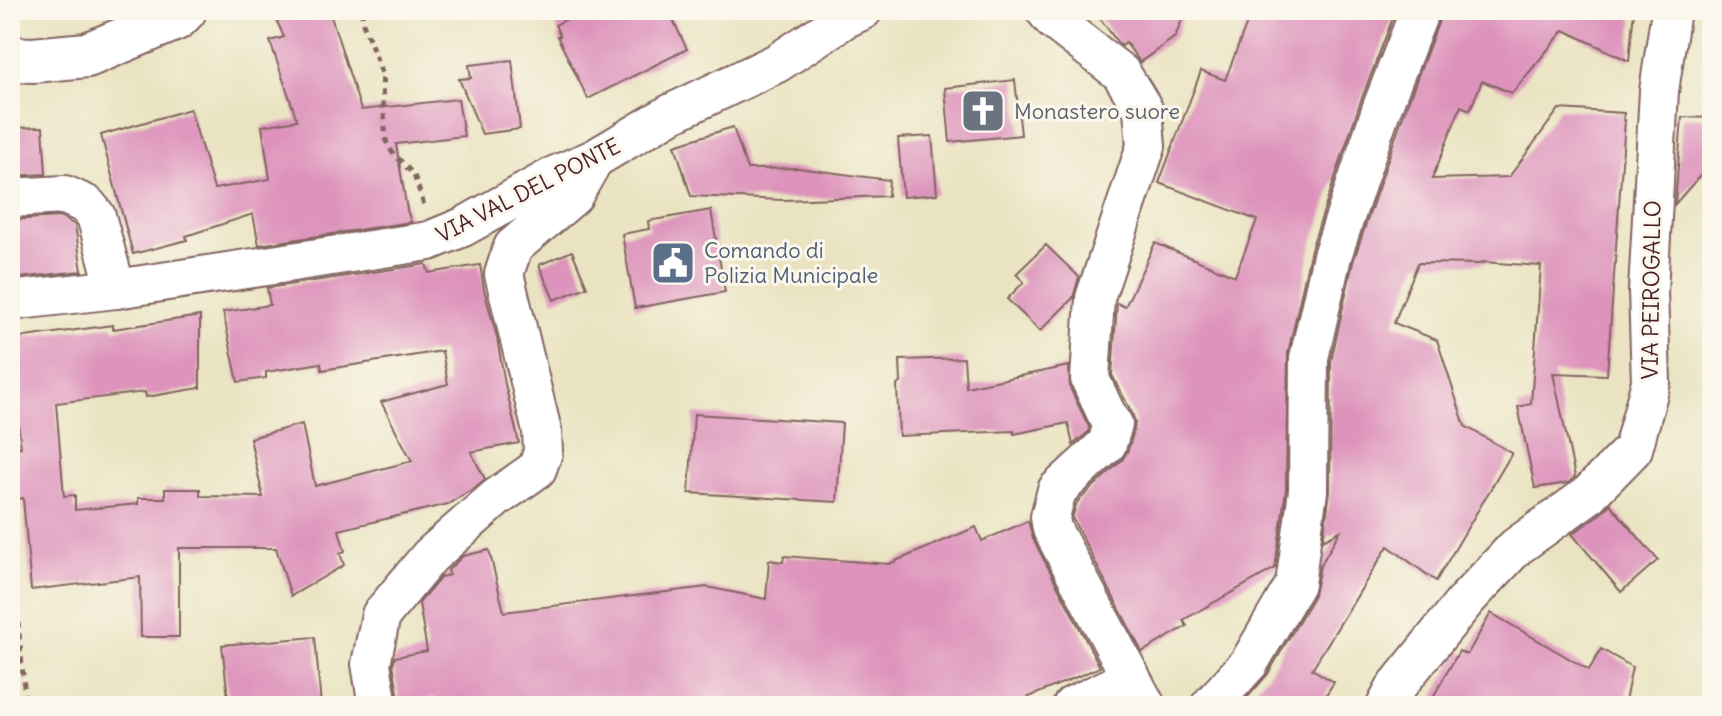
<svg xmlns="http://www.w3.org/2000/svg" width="1722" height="716" viewBox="0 0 1722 716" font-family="Delius,sans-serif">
  <rect width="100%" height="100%" fill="#fbf7ec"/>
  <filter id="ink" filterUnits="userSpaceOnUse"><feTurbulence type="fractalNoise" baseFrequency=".0125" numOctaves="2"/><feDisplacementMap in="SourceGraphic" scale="16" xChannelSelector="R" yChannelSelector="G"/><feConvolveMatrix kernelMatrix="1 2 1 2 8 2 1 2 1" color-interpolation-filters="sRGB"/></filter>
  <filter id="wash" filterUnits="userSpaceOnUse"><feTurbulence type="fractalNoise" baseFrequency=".006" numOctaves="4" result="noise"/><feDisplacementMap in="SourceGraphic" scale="32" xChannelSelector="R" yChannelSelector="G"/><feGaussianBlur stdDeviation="1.8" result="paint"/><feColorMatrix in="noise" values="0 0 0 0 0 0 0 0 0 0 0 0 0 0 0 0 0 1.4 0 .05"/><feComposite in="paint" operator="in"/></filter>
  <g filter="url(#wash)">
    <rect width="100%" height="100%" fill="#eae3c1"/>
    <g id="blocks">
      <g fill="#dd93bb">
        <polygon points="272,10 329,10 361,110 458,99 464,136 396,144 407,210 411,222 259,245 253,214 186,236 187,240 133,254 101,135 190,109 214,189 270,179 262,126 297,120 270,41 284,37"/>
        <polygon points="585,10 661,10 673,20 687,49 588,99 557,36 560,36 555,25"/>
        <polygon points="1094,10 1186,10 1175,37 1140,62 1126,43 1122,46 1118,43"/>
        <polygon points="1252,10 1396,10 1360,103 1311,249 1288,353 1286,489 1275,568 1183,620 1187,626 1142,652 1072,518 1077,502 1122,460 1128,450 1134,430 1135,422 1132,413 1112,375 1117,303 1125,307 1155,243 1235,276 1257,220 1159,183 1201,71 1225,80"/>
        <polygon points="1441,10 1634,10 1629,61 1564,30 1512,93 1482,81 1470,110 1461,106 1432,179 1509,177 1559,109 1624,113 1623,120 1625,120 1607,375 1553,373 1575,477 1568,483 1535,488 1518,407 1531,404 1541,266 1482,262 1482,264 1418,263 1394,323 1437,340 1465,426 1512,453 1436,581 1388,546 1312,669 1334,682 1319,706 1240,706 1268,674 1314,595 1320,566 1340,531 1323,540 1330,491 1331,361 1353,262 1402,118 1440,18"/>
        <polygon points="512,60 520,129 482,134 459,79 471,78 469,65"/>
        <polygon points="1015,80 1021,135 950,142 945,88"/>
        <polygon points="1682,117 1712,118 1712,162 1675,204"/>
        <polygon points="43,127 46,174 10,176 10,128"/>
        <polygon points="733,127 747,169 798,168 889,180 888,196 783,200 691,196 675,145"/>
        <polygon points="932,136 937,194 903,197 898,138"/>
        <polygon points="711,210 725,292 635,308 622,234 649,229 648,221"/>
        <polygon points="61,217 75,225 82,271 10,279 10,220"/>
        <polygon points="1046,245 1079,277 1073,298 1040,331 1007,299 1024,282 1016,274"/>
        <polygon points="572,251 587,287 554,300 539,265"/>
        <polygon points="426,264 429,273 480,265 484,289 497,338 505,384 519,443 471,452 485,479 474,488 448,504 339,530 345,551 340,553 344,565 291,596 276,548 179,548 179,637 141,637 140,577 31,590 23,498 12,500 10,473 10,448 21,447 10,357 10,339 113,325 113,329 200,316 200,388 146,397 145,392 56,403 64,496 75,495 75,510 138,504 138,498 165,498 165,489 200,489 200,496 263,497 250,438 302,424 315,486 412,461 381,402 448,384 442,351 322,370 321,363 266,372 266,378 238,382 223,312 270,305 267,288"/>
        <polygon points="964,358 966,387 1069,366 1070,388 1089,427 1088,432 1073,445 1068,423 1014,434 1014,431 899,436 897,385 901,383 900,360"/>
        <polygon points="694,414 842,423 837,502 689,493"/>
        <polygon points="1610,504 1658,560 1621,592 1572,534 1600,514"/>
        <polygon points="1028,521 1033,539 1100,667 1008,706 436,706 435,698 400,705 393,664 395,657 427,651 419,603 441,577 449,575 448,570 463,556 489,550 504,612 707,587 766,599 769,560 783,562 784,556 889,564 976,527 982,541"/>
        <polygon points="1491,613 1589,670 1601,649 1632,667 1624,706 1428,706 1459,651 1467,655"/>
        <polygon points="315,637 321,706 229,706 222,645"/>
      </g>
    </g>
  </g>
  <g filter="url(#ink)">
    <use href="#blocks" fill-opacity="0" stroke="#826460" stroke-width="2"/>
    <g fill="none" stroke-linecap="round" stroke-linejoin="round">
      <g stroke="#826460" stroke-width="42">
        <g id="street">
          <polyline points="1045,10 1054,21 1121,73 1143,109 1146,146 1095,298 1090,379 1106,413 1113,424 1107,444 1057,490 1050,517 1052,529 1146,706"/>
          <polyline points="10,198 65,195 87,205 96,216 116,289"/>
          <polyline points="10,301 116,289 429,241 463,227 556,175 594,159 670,114 777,63 844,19 863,10"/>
          <polyline points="378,706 371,664 381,615 430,556 496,498 537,469 543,452 542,431 504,274 513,247 573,196 594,159"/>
          <polyline points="1072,706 1131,678"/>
          <polyline points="1210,706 1249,663 1295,584 1308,491 1309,358 1332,256 1381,110 1420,10"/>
          <polyline points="1386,706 1396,687 1467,599 1516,547 1587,496 1633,449 1651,382 1648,291 1659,91 1671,10"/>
        </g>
      </g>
      <g stroke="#826460" stroke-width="48">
        <polyline id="secondary" points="10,59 33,60 87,55 176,18 184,10"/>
      </g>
      <g stroke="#826460" stroke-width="5" stroke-dasharray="6 6" stroke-linecap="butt">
        <polyline points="362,10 363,23 383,76 382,87 386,141 392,152 414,175 424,205"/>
        <polyline points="10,538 25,697 18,700 18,706"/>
      </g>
      <use href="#street" stroke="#fff" stroke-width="38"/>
      <use href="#secondary" stroke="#fff" stroke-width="44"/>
    </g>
  </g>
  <defs>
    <g id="church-square" transform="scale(2.3)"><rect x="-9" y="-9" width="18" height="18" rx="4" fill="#6b7280" stroke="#fbf7ec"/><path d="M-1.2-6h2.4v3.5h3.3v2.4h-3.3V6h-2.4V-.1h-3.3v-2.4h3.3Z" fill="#fff"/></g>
    <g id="civic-square" transform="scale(2.3)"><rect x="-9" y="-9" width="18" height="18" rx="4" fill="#5c6f8a" stroke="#fbf7ec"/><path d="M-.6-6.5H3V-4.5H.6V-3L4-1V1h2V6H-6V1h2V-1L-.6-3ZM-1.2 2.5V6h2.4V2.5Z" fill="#fff"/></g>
  </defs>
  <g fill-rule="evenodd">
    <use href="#church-square" x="983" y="111"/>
    <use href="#civic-square" x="673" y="263"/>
  </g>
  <g text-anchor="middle" stroke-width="6" stroke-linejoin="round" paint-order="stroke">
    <g font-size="22" fill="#5b616d" stroke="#fbf7ec" text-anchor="start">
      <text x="1014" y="119">Monastero suore</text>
    </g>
    <g font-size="22" fill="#4a1f2b" stroke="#fbf7ec">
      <text transform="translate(528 190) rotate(-27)" y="8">VIA VAL DEL PONTE</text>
      <text transform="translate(1651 290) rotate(-89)" y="8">VIA PEIROGALLO</text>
    </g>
    <g font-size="22" fill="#4e5e75" stroke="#fbf7ec" text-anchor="start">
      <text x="704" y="258">Comando di<tspan x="704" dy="25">Polizia Municipale</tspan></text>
    </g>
  </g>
  <rect width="1722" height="716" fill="none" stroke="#fbf7ec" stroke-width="40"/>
</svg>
